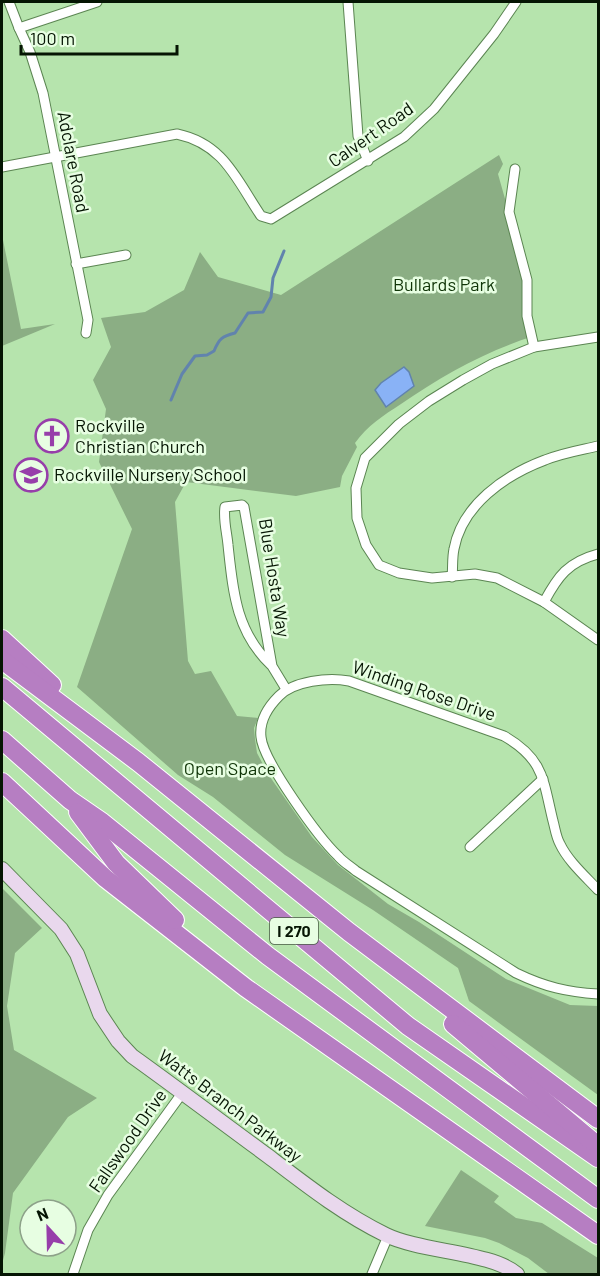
<svg xmlns="http://www.w3.org/2000/svg" width="600" height="1276" viewBox="0 0 600 1276" font-family="Barlow,sans-serif">
  <rect width="100%" height="100%" fill="#b6e4ad"/>
  <g fill="#8bae84">
    <path d="M499,155L503,164L498,174L528,280V301L534,336C486,351 443,375 401,404C384,415 367,426 355,443L357,447L342,476L340,487L296,496L186,482L175,502L188,661L195,674L211,671L237,716L258,718L254,728L255,739L257,753L268,774L312,837L338,865L388,904L419,922L506,979L570,1005L598,1006V1095L469,1001L458,968L373,910L285,855L213,797L178,775L77,687L132,529L99,462L106,409L93,380L111,347L101,318L145,312L184,290L200,252L218,277L281,295Z"/>
    <polygon points="2,235 21,329 55,324 2,346"/>
    <polygon points="2,888 42,928 15,953 7,1006 14,1050 97,1098 68,1117 13,1193 5,1253 2,1264"/>
    <polygon points="461,1170 499,1196 494,1202 516,1218 542,1223 598,1258 598,1273 549,1274 528,1258 499,1243 485,1238 425,1226"/>
  </g>
  <polygon fill="#89b2f6" stroke="#6183ad" stroke-width="1.5" points="404,367 409,372 414,386 386,407 375,390 381,383"/>
  <g fill="none" stroke-linecap="round" stroke-linejoin="round">
    <path stroke="#6183ad" stroke-width="3" d="M171,400L182,374L195,356L207,355L214,351C219,339 222,336 235,333L248,313L263,312L271,297L273,278L284,251"/>
    <g stroke="#5b8552" stroke-width="11">
      <g id="street">
        <polyline points="9,2 19,28 30,52 43,93 88,320 86,333"/>
        <polyline points="348,2 358,136 368,161"/>
        <polyline points="19,28 97,2"/>
        <path d="M2,167L177,134C224,144 236,179 261,216L271,219L404,137L434,109L494,34L516,2"/>
        <polyline points="515,169 509,212 527,280 527,316 534,347"/>
        <polyline points="76,264 126,255"/>
        <polyline points="598,337 534,347 492,364 463,380 429,401 399,424 365,458 356,488 357,518 366,545 379,565 399,573 432,578 475,574 497,578 544,602 598,640"/>
        <path d="M452,577C453,568 452,558 454,549C462,505 505,475 545,460C562,453 581,450 598,446"/>
        <path d="M544,602C558,576 568,562 598,554"/>
        <path d="M272,666C236,632 233,592 228,545C227,533 223,519 225,507L242,505L244,507L272,666L286,689"/>
        <polyline points="470,847 543,779"/>
        <path d="M598,890C585,876 568,861 560,844C556,837 555,828 553,821C543,780 544,759 504,736L349,681C328,677 294,681 279,696C268,707 259,720 261,737C263,761 319,838 338,856C343,862 350,866 356,871L516,973C545,987 567,992 598,994"/>
        <polyline points="73,1274 88,1230 108,1195 183,1092"/>
        <polyline points="372,1274 388,1236"/>
      </g>
    </g>
    <g stroke="#5b8552" stroke-width="16">
      <path id="secondary" d="M2,869L61,929L77,954L100,1014L118,1041L132,1056C178,1089 223,1123 268,1156C306,1185 343,1214 386,1235C421,1252 491,1252 517,1274"/>
    </g>
    <g stroke="#fff" stroke-width="20">
      <g id="highway">
        <polyline points="2,639 52,685"/>
        <polyline points="2,660 138,762 349,932 598,1119"/>
        <polyline points="2,687 408,1026 598,1158"/>
        <polyline points="2,740 70,800 102,822 268,956 598,1199"/>
        <polyline points="2,782 105,878 246,988 598,1235"/>
        <polyline points="78,812 116,863 175,920"/>
        <polyline points="453,1024 592,1141"/>
      </g>
    </g>
    <use href="#street" stroke="#fff" stroke-width="9"/>
    <use href="#secondary" stroke="#e9d8ed" stroke-width="14"/>
    <use href="#highway" stroke="#b67ec2" stroke-width="18"/>
  </g>
  <defs>
    <g id="church-ring" transform="scale(1.725)"><circle r="9.5" fill="#e7fee2" stroke="#973eaa" stroke-width="1.5"/><path d="M-1.2-6h2.4v3.5h3.3v2.4h-3.3V6h-2.4V-.1h-3.3v-2.4h3.3Z" fill="#973eaa"/></g>
    <g id="school-ring" transform="scale(1.725)"><circle r="9.5" fill="#e7fee2" stroke="#973eaa" stroke-width="1.5"/><path d="M0-5L7-2L0 1L-7-2ZM-4 1L0 2.5L4 1V4Q0 6-4 4Z" fill="#973eaa"/></g>
  </defs>
  <g fill-rule="evenodd">
    <use href="#church-ring" x="52" y="436"/>
    <use href="#school-ring" x="31" y="475"/>
  </g>
  <g text-anchor="middle" stroke-width="5" stroke-linejoin="round" paint-order="stroke">
    <rect fill="#e7fee2" stroke="#495b46" stroke-width="1.5" x="270" y="918" width="48" height="26" rx="4.5"/>
    <g font-size="16" font-weight="bold" fill="#051503">
      <text x="294" y="937">I 270</text>
    </g>
    <g font-size="18" fill="#051503" stroke="#e7fee2">
      <text transform="translate(371 135) rotate(-35)" y="6">Calvert Road</text>
      <text transform="translate(73 162) rotate(79)" y="6">Adclare Road</text>
      <text transform="translate(274 578) rotate(81)" y="6">Blue Hosta Way</text>
      <text transform="translate(424 691) rotate(19)" y="6">Winding Rose Drive</text>
      <text transform="translate(230 1106) rotate(37)" y="6">Watts Branch Parkway</text>
      <text transform="translate(128 1141) rotate(-55)" y="6">Fallswood Drive</text>
    </g>
    <g font-size="18" fill="#103508" stroke="#e7fee2">
      <text x="444" y="291">Bullards Park</text>
      <text x="230" y="775">Open Space</text>
    </g>
    <g font-size="18" fill="#051503" stroke="#e7fee2" text-anchor="start">
      <text x="75" y="432">Rockville<tspan x="75" dy="21">Christian Church</tspan></text>
      <text x="54" y="481">Rockville Nursery School</text>
    </g>
  </g>
  <rect width="600" height="1276" fill="none" stroke="#051503" stroke-width="6"/>
  <g transform="translate(48 1228) rotate(338)"><circle r="28" fill="#e7fee2" stroke="#8da189" stroke-width="1.5"/>
  <path d="M0-4.5L10 22L0 15L-10 22Z" fill="#973eaa"/>
  <text y="-9" font-size="16" font-weight="bold" text-anchor="middle" fill="#051503">N</text>
  </g>
  <path d="M21 45v9h156v-9" fill="none" stroke="#051503" stroke-width="3"/>
  <text x="30" y="45" font-size="18" fill="#051503" stroke="#e7fee2" stroke-width="4.5" paint-order="stroke">100 m</text>
</svg>
